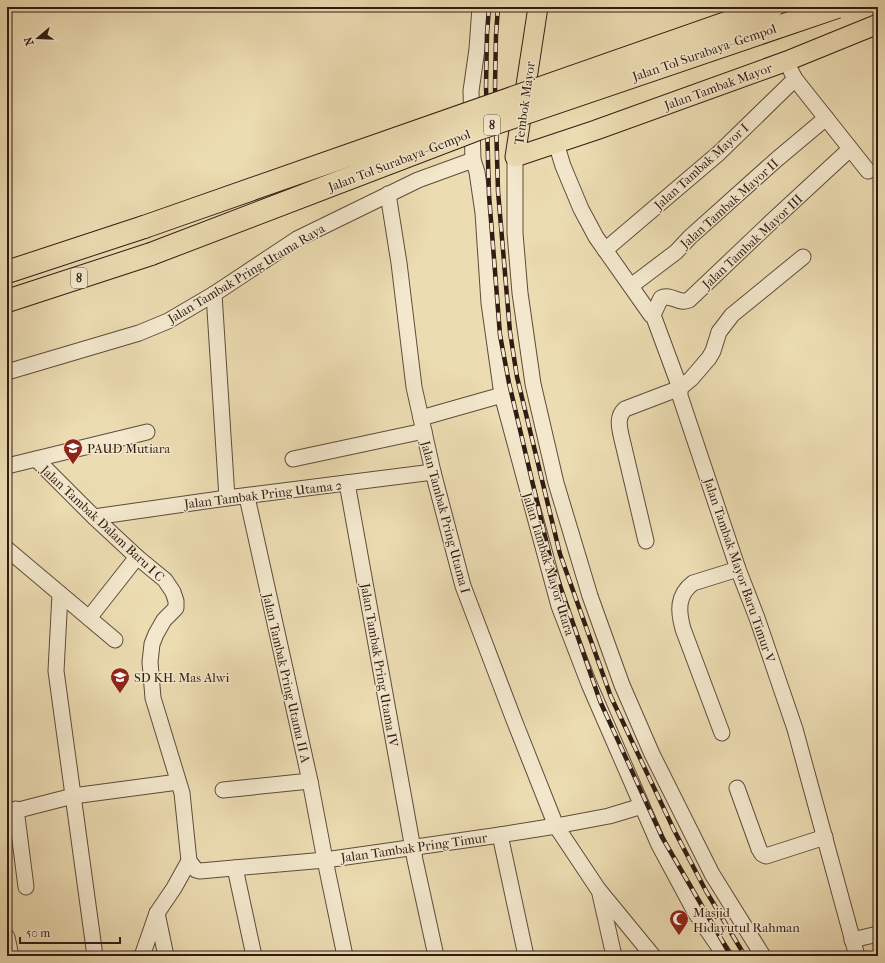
<svg xmlns="http://www.w3.org/2000/svg" width="885" height="963" viewBox="0 0 885 963" font-family="'IM FELL French Canon',serif">
  <rect width="100%" height="100%" fill="#ecdcb2"/>
  <filter id="stains"><feTurbulence type="fractalNoise" baseFrequency=".005" numOctaves="4"/><feColorMatrix values="0 0 0 0 .2 0 0 0 0 .09 0 0 0 0 .02 0 0 0 .5 -.17"/></filter>
  <radialGradient id="worn" r=".72"><stop offset=".6" stop-color="#630" stop-opacity="0"/><stop offset="1" stop-color="#630" stop-opacity=".3"/></radialGradient>
  <g fill="none" stroke-linecap="round" stroke-linejoin="round">
    <g stroke="#604b3b" stroke-width="17">
      <g id="minor">
        <polyline points="480,7 477,49 471,91 473,160 477,172 483,213 489,303 502,395 559,606 589,684 659,845 695,912 725,956"/>
        <polyline points="791,71 795,79 868,171"/>
        <polyline points="556,143 563,166 581,209 596,237 651,315 653,315 680,388 691,379 709,358 713,351 719,332 732,315 803,257"/>
        <polyline points="515,157 515,233 520,293 533,384 556,483 590,596 622,685 652,754 712,874 763,956"/>
        <polyline points="388,194 399,263 414,387 433,472 463,586 514,720 556,826 598,889 653,956"/>
        <polyline points="605,250 719,153 795,79"/>
        <polyline points="631,286 676,252 690,237 776,160 826,118"/>
        <polyline points="214,294 227,498"/>
        <path d="M653,315L661,298C671,293 679,305 689,300L771,222L850,149"/>
        <polyline points="7,372 139,333 168,321 214,294 297,239 418,180 473,160"/>
        <polyline points="421,418 502,395"/>
        <polyline points="36,459 94,517 137,557 165,580 173,592 176,601 176,608 164,620 156,634 152,644 150,662 153,698 182,793 189,861 196,870 200,871 325,860 500,835 556,826 609,816 642,806"/>
        <polyline points="293,459 424,431"/>
        <polyline points="7,466 147,432"/>
        <polyline points="347,483 415,860 436,956"/>
        <polyline points="247,497 310,781 325,860 345,956"/>
        <polyline points="94,517 227,498 433,472"/>
        <path d="M646,541L621,435C619,426 617,416 625,409L680,388V396L738,569L757,618L795,729L857,956"/>
        <polyline points="7,549 115,640"/>
        <polyline points="60,594 56,671 95,956"/>
        <polyline points="89,618 137,557"/>
        <path d="M722,733L683,629C678,611 677,595 693,583L738,569"/>
        <polyline points="737,788 759,849 762,854 766,856 825,837"/>
        <polyline points="223,790 310,781"/>
        <polyline points="16,809 26,887"/>
        <polyline points="7,813 73,796 178,782"/>
        <polyline points="500,835 526,956"/>
        <polyline points="235,868 254,956"/>
        <polyline points="600,894 614,956"/>
        <polyline points="157,913 166,956"/>
        <polyline points="7,937 11,956"/>
        <polyline points="852,940 878,934"/>
        <polyline points="142,956 157,913 174,888 189,861"/>
      </g>
    </g>
    <g stroke="#311b13" stroke-width="21">
      <polyline id="major" points="538,7 515,157 596,130 787,61 878,24"/>
    </g>
    <g stroke="#311b13" stroke-width="24">
      <g id="highway">
        <polyline points="7,272 144,227"/>
        <polyline points="7,301 151,254"/>
      </g>
    </g>
    <use href="#minor" stroke="#f3e8cd" stroke-width="15"/>
    <use href="#major" stroke="#ecdcb2" stroke-width="19"/>
    <use href="#highway" stroke="#ecdcb2" stroke-width="22"/>
    <g stroke="#311b13" stroke-width="4.5">
      <g id="rail">
        <polyline points="489,7 487,34 486,86 489,195 500,335 509,383 550,557 600,701 662,837 731,956"/>
        <polyline points="498,7 496,35 495,86 498,191 510,332 517,377 560,554 611,697 674,830 706,891 745,956"/>
      </g>
    </g>
    <use href="#rail" stroke="#f3e8cd" stroke-width="3" stroke-dasharray="9" stroke-linecap="butt"/>
    <g stroke="#311b13" stroke-width="24" stroke-linecap="butt">
      <g id="highway-bridge">
        <polyline points="144,227 772,7"/>
        <polyline points="151,254 478,129 837,7"/>
      </g>
    </g>
    <use href="#highway-bridge" stroke="#ecdcb2" stroke-width="22"/>
  </g>
  <defs>
    <g id="school-pin" transform="scale(1)"><path d="M0 17L-7.5 6A9.5 9.5 0 1 1 7.5 6Z" fill="#8f2418" stroke="#f3e8cd"/><path d="M0-5L7-2L0 1L-7-2ZM-4 1L0 2.5L4 1V4Q0 6-4 4Z" fill="#fff"/></g>
    <g id="mosque-pin" transform="scale(1)"><path d="M0 17L-7.5 6A9.5 9.5 0 1 1 7.5 6Z" fill="#8f2418" stroke="#f3e8cd"/><path d="M3.5-4.9A6 6 0 1 0 3.5 4.9A5 5 0 1 1 3.5-4.9Z" fill="#fff"/></g>
  </defs>
  <g fill-rule="evenodd">
    <use href="#school-pin" x="73" y="448"/>
    <use href="#school-pin" x="120" y="677"/>
    <use href="#mosque-pin" x="679" y="919"/>
  </g>
  <g text-anchor="middle" stroke-width="3" stroke-linejoin="round" paint-order="stroke">
    <g fill="#f3e8cd" stroke="#6b584b" stroke-width="1">
      <rect x="484" y="115" width="16" height="20" rx="3"/>
      <rect x="71" y="268" width="16" height="20" rx="3"/>
    </g>
    <g font-size="12" font-weight="bold" fill="#311b13">
      <text x="492" y="129">8</text>
      <text x="79" y="282">8</text>
    </g>
    <g font-size="13" fill="#311b13" stroke="#f3e8cd">
      <text transform="translate(704 52) rotate(-19)" y="5">Jalan Tol Surabaya–Gempol</text>
      <text transform="translate(718 86) rotate(-20)" y="5">Jalan Tambak Mayor</text>
      <text transform="translate(524 103) rotate(-82)" y="5">Tembok Mayor</text>
      <text transform="translate(399 160) rotate(-21)" y="5">Jalan Tol Surabaya–Gempol</text>
      <text transform="translate(701 166) rotate(-42)" y="5">Jalan Tambak Mayor I</text>
      <text transform="translate(729 203) rotate(-42)" y="5">Jalan Tambak Mayor II</text>
      <text transform="translate(752 241) rotate(-43)" y="5">Jalan Tambak Mayor III</text>
      <text transform="translate(246 273) rotate(-31)" y="5">Jalan Tambak Pring Utama Raya</text>
      <text transform="translate(263 494) rotate(-7)" y="5">Jalan Tambak Pring Utama 2</text>
      <text transform="translate(446 517) rotate(75)" y="5">Jalan Tambak Pring Utama I</text>
      <text transform="translate(103 523) rotate(43)" y="5">Jalan Tambak Dalam Baru I C</text>
      <text transform="translate(549 564) rotate(73)" y="5">Jalan Tambak Mayor Utara</text>
      <text transform="translate(740 570) rotate(71)" y="5">Jalan Tambak Mayor Baru Timur V</text>
      <text transform="translate(380 665) rotate(80)" y="5">Jalan Tambak Pring Utama IV</text>
      <text transform="translate(287 678) rotate(77)" y="5">Jalan Tambak Pring Utama II A</text>
      <text transform="translate(414 847) rotate(-8)" y="5">Jalan Tambak Pring Timur</text>
    </g>
    <g font-size="13" fill="#311b13" stroke="#f3e8cd" text-anchor="start">
      <text x="87" y="453">PAUD Mutiara</text>
      <text x="134" y="682">SD KH. Mas Alwi</text>
      <text x="693" y="917">Masjid<tspan x="693" dy="15">Hidayutul Rahman</tspan></text>
    </g>
  </g>
  <rect width="885" height="963" fill="none" stroke="#ecdcb2" stroke-width="24"/>
  <rect x="8" y="8" width="869" height="947" fill="none" stroke="#311b13" stroke-width="2"/>
  <rect x="12" y="12" width="861" height="939" fill="none" stroke="#311b13"/>
  <g transform="translate(38 38) rotate(251)" stroke="#f3e8cd" stroke-width="3" paint-order="stroke">
  <path d="M0-3L7 15L0 10L-7 15Z" fill="#311b13"/>
  <text y="-6" font-size="11" font-weight="bold" text-anchor="middle" fill="#311b13">N</text>
  </g>
  <path d="M20 937v6h100v-6" fill="none" stroke="#311b13" stroke-width="2"/>
  <text x="26" y="937" font-size="12" fill="#311b13" stroke="#f3e8cd" stroke-width="3" paint-order="stroke">50 m</text>
  <rect width="100%" height="100%" filter="url(#stains)"/>
  <rect width="100%" height="100%" fill="url(#worn)"/>
</svg>
